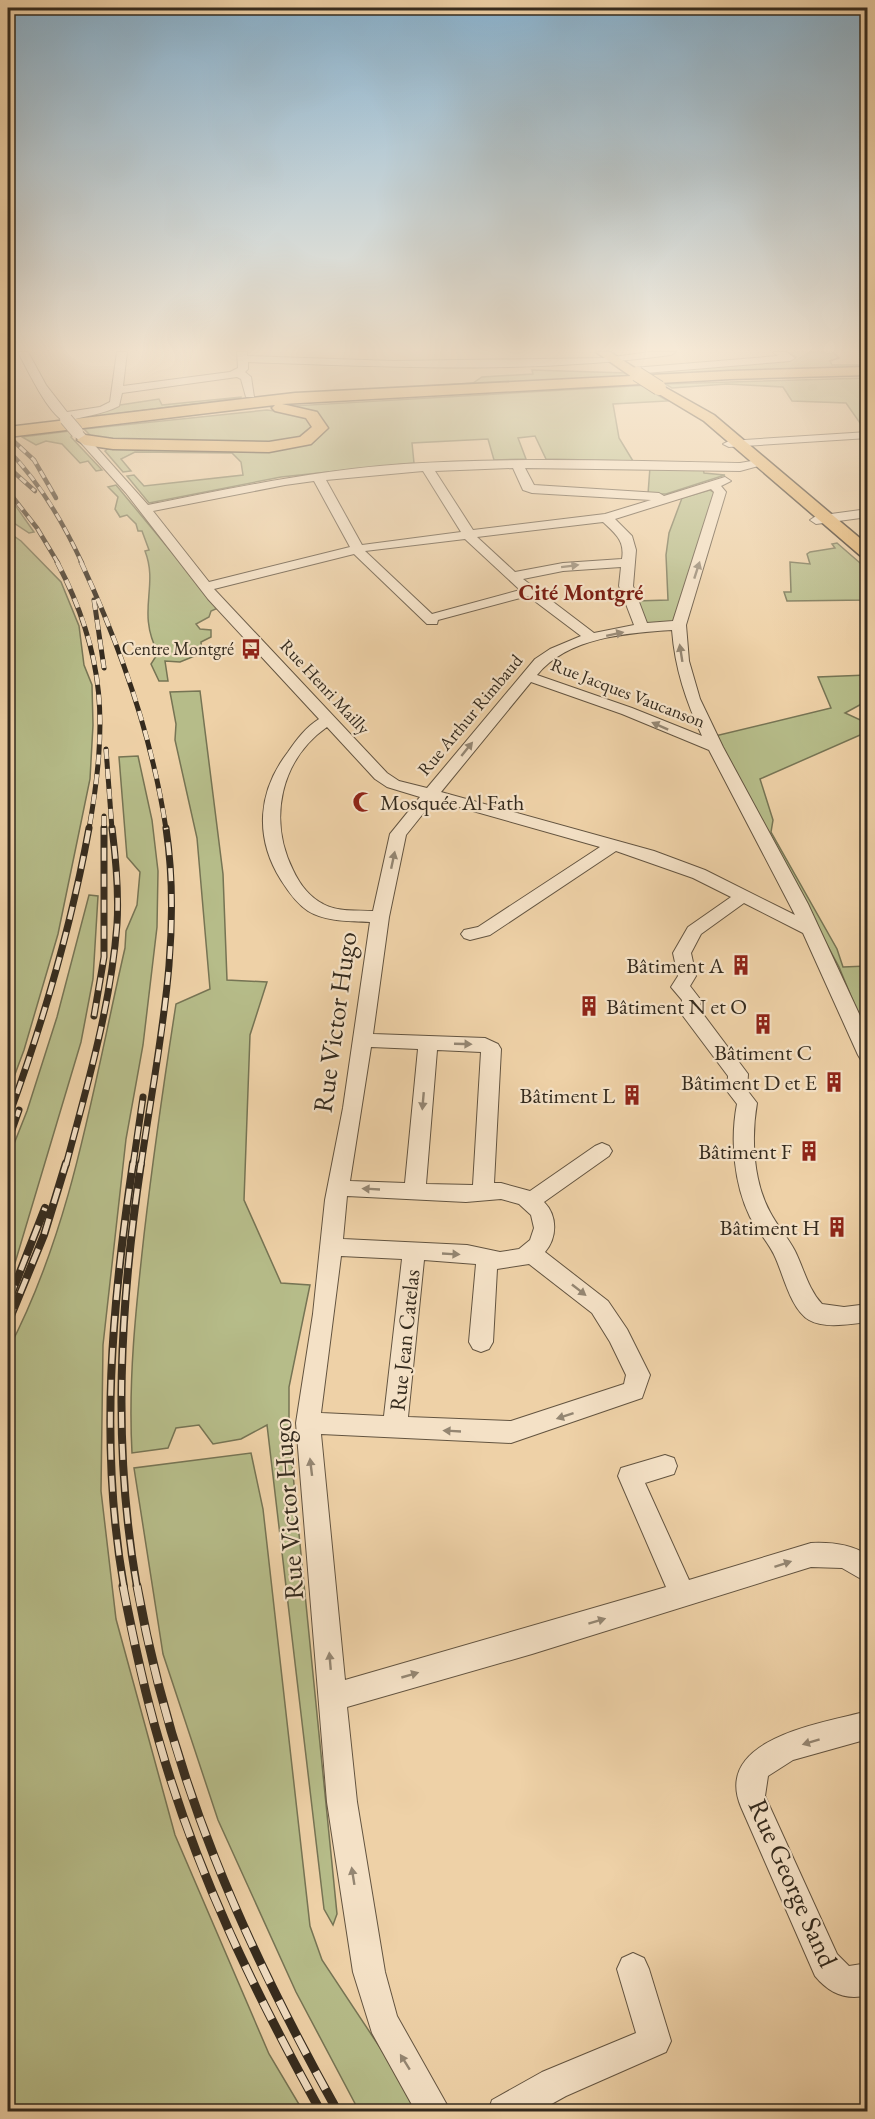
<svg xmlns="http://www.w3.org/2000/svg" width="875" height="2119" viewBox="0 0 875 2119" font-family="'EB Garamond',serif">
  <rect width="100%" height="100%" fill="#eed1a7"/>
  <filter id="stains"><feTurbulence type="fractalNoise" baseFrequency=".00333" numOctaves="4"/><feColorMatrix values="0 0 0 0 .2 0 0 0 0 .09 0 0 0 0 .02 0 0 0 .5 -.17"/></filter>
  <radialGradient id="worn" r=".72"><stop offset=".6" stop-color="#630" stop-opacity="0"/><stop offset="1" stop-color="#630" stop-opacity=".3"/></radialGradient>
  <g fill="#b6bc89" stroke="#767454" stroke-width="1.5">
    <polygon points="794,352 833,352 839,358 830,361 832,365 868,365 867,368 651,375 645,372 784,362 796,357 788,353"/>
    <polygon points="532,370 627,373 633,376 420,387 473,383 482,377 533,374"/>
    <polygon points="867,378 867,422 860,423 846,403 792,401 783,387 727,384 672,388 665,384"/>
    <polygon points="649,385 654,393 668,401 613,404 619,438 633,461 546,459 535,436 518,438 526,459 494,460 488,439 412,443 414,463 281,477 149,503 127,476 134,475 144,486 243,475 241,462 232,453 135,452 121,459 131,471 123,472 105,451 110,447 281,448 324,427 292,406"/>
    <polygon points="241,397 241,398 75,419 120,405 159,399 162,405"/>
    <polygon points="267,410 305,415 313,422 312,431 290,443 94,439 84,429"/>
    <polygon points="70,431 73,435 71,437 102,470 96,471 88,461 80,463 62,444 46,441 36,445 22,437"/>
    <polygon points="650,467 703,468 704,473 725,475 666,494 648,494"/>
    <path d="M116,485L218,608L211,611L209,617L196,624L200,629L211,630V637L201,642L202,653L180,662L165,661L168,681H159L151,664L158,653C136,611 159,587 145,551L149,550L142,531H138L136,524L127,515L120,517L115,509L118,497L108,487Z"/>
    <polygon points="710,490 717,494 678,616 672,622 646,625 636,601 668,600 666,555 669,533 682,498"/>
    <polygon points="8,495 34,532 29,533 8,519"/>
    <polygon points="8,532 21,541 61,582 79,626 84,665 92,685 93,725 90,779 58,934 24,1050 8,1093"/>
    <polygon points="837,543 867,569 867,584 862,586 867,590 867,600 787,601 784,592 791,592 790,562 810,564 807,554 810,552 835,548 832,544"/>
    <polygon points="867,675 867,701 845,713 867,723 867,732 760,779 773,820 771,832 837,949 843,967 867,966 867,1035 839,967 715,736 831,708 818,677"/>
    <path d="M200,691L223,874L227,980L267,982L250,1035L244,1200L281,1283L310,1285L289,1387V1434L337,1914L333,1925L324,1909L267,1425L241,1439L213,1444L199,1425L176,1428L168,1448L132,1453C128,1380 136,1307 144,1235C153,1158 164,1081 176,1004L210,989L197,838L175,740L176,724L170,692Z"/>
    <path d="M138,756L152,820L158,871L157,927L143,1045L126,1139L103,1345L101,1491L116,1619L175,1835L269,2054L303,2111H8V1350C73,1227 94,1082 125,948L126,931L137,905L140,872L127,857L119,757Z"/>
    <polygon points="89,895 98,896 93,979 81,1042 15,1263 8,1279 8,1159 27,1111 57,1017"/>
    <polygon points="251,1453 263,1509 310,1926 322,1960 422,2111 359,2111 296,1992 218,1820 163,1654 134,1468"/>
  </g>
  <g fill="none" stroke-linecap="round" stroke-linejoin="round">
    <g stroke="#635440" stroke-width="2">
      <g id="minor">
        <path d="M18,352H28L46,385L67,412L100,407L110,402L117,352H127L123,386L230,372L238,368L237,352H247V356L394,361L606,358L650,352H676L671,355C532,374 388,367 248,362V369L245,372L251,377L254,397H246L241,379L237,377L122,393L119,406C102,415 81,416 66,422C49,416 27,369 18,352Z"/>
        <polygon points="773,352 786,352 795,358 790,361 633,374 628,371 633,368 778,356"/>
        <path d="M73,430H81L148,505C233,488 317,470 404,464C516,457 627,461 740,463L763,459L769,463L740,471L525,468L534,485L659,493L664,496L725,477L731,481L721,486L726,492L686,625L689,661L700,699L723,747L808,904L868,1033V1062L861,1060L858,1055L803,933L744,903L701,934L691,953L696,976L690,986L700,999V1010L748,1074L747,1090L757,1103C751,1137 753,1181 770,1212C777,1226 788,1237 795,1251C804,1269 808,1289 822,1304L844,1307L868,1304V1322C851,1324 824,1329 809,1320C791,1309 784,1277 776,1259C770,1244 758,1232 750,1217C734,1184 730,1140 737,1104L727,1091L728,1076L683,1016L681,1012L682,1000L671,987L678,976L673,953L688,927L731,897L693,878L616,851L490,935L470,940L464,938L461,934L464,930L478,927L600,847L434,800L406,835L389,917L373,1034L485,1038L498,1044L501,1049L494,1183H501L530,1191L595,1146L602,1143L609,1146L612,1151L609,1156L544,1202C558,1216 557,1238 545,1252L608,1301L627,1329L650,1375L642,1398L511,1443L321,1434L345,1680L666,1587L618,1476L621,1468L665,1455L674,1458L677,1466L674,1474L645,1483L689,1580L811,1543C831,1542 850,1544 868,1555V1583L842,1568L811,1567L532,1654L347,1707L357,1802L385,1972L397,2016L451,2112H416L372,2033L353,1972L327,1802L296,1423L313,1314L325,1200L343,1108L370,922C350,921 326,922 308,911C296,903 288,891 281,880C254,837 258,791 288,752C297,739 306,727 319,719L208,599L126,493L73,434ZM513,468L523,490L532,493L651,500L605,514L473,530L435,471ZM423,471L461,532L362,545L326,480ZM314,481L350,547L209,582L153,511L285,485ZM711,489L714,492L673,621L647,623L633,586L636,550L632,536L615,519ZM603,522C616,534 625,541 622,559L563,563L515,572L477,537ZM465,539L520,590L432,614L365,551ZM354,554L427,624H437L438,620L528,596L581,636L550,649L535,659L427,788L399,781L387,773L214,589ZM621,567L619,586L634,625L594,633L523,579L563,571ZM672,630C675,669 686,701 702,736L632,708L537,675C568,637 627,633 672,630ZM531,682L622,714L709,750L795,915L705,870L654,851L441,792ZM327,727L375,779L387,787L420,797L390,834L373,911C356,910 337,912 323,904C309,897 299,883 293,870C268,820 280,760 327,727ZM371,1047L418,1049L405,1183L350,1181ZM437,1050L481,1052L473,1185L426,1184ZM347,1196L466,1202L501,1199L519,1204L531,1215L534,1228L530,1240L519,1249L500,1252L467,1245L343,1239ZM341,1256L402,1259L384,1416L321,1413ZM424,1260L476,1264L469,1342L473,1349L481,1352L489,1349L493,1342L497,1269L529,1264L592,1313L610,1342L626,1375L624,1384L511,1421L408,1417Z"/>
        <polygon points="868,432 868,438 729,447 723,444 729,441"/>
        <polygon points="868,509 868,517 816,524 810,520 816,516"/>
        <path d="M868,1711V1739L793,1760L768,1776L765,1796L837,1954L849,1966L868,1963V1995C846,2001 829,1993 815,1976L741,1807C712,1738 824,1723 868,1711Z"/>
        <polygon points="633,1953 644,1958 649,1969 671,2041 666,2052 566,2096 537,2112 488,2112 492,2100 542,2072 636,2033 617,1969 622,1958"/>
      </g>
    </g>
    <g stroke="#352b1e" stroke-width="3">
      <g id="major">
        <polygon points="596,352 610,352 644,374 637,378 632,377"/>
        <polygon points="659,384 714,415 868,545 868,559 862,557 704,421 654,391 654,385"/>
      </g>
    </g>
    <g stroke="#352b1e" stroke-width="3">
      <polygon id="highway" points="868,367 868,375 730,379 282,404 317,412 328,428 311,444 269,452 113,449 85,445 77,440 85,435 113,439 269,442 300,437 312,427 306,418 275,411 272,408 275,405 8,437 8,427 295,393 730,371"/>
    </g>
    <use href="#minor" fill="#f4e1c6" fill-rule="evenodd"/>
    <use href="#major" fill="#e7b874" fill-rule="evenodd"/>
    <use href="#highway" fill="#e7b874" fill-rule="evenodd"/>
    <g stroke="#352b1e" stroke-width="4.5">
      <g id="rail-far4">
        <polyline points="8,436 34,460 56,498"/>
        <path d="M8,450C40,483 63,522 82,563"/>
        <polyline points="8,467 35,491"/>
        <polyline points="8,491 37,528 58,563"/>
      </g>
    </g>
    <g stroke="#352b1e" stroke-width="5">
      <g id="rail-far3">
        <path d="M57,562C107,657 107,726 89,829"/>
        <path d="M81,562C121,648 152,736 166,829"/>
        <polyline points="94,600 104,668"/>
        <polyline points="106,749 112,829"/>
        <polyline points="104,816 104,829"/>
      </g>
    </g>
    <g stroke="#352b1e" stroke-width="7">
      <g id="rail-far2">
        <polyline points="94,1016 104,957 104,828"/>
        <path d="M8,1118C43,1023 71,927 89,828"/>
        <polyline points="8,1141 19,1110"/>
        <path d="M66,1165C87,1086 111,1005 117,924C119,892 116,860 112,828"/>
        <polyline points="133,1165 143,1097"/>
        <path d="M141,1165C157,1053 183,941 166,828"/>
      </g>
    </g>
    <g stroke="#352b1e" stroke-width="8">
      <g id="rail-far1">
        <polyline points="9,1300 45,1208"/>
        <polyline points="8,1323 44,1235 66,1163"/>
        <path d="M124,1587C99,1446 112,1304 133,1163"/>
        <path d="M137,1587C112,1446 120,1305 141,1163"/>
      </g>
    </g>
    <g stroke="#352b1e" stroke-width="9">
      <g id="rail">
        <path d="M123,1586C133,1638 144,1690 159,1741C196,1872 255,1993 321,2112"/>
        <path d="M137,1586C172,1781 242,1940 338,2112"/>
      </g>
    </g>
    <use href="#rail-far4" stroke="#f4e1c6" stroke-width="3" stroke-dasharray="8" stroke-linecap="butt"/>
    <use href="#rail-far3" stroke="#f4e1c6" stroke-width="4" stroke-dasharray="10" stroke-linecap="butt"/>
    <use href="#rail-far2" stroke="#f4e1c6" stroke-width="4.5" stroke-dasharray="13" stroke-linecap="butt"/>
    <use href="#rail-far1" stroke="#f4e1c6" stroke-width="5" stroke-dasharray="16" stroke-linecap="butt"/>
    <use href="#rail" stroke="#f4e1c6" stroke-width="7" stroke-dasharray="20" stroke-linecap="butt"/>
    <g stroke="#635440" stroke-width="14" stroke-linecap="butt">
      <polyline id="minor-bridge" points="66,419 77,432"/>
    </g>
    <g stroke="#352b1e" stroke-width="16" stroke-linecap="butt">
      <polyline id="major-bridge" points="637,374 659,388"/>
    </g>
    <use href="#minor-bridge" stroke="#f4e1c6" stroke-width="12"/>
    <use href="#major-bridge" stroke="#e7b874" stroke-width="14"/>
  </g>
  <defs><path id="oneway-solid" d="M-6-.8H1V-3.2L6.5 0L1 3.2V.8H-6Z" transform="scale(1.5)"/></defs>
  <g fill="#948672">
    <use href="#oneway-solid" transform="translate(570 566) rotate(-7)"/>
    <use href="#oneway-solid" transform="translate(697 570) rotate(-72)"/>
    <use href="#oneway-solid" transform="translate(615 634) rotate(-12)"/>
    <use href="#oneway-solid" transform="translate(681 653) rotate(-99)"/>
    <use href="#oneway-solid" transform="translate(660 726) rotate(-156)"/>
    <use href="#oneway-solid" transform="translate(467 749) rotate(-51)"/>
    <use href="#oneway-solid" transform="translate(393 860) rotate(-78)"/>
    <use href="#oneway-solid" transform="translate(463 1044) rotate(2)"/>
    <use href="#oneway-solid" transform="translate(423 1101) rotate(95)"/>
    <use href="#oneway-solid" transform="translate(371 1189) rotate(-177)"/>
    <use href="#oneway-solid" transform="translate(451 1254) rotate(3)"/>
    <use href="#oneway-solid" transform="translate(579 1290) rotate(38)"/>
    <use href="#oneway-solid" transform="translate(565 1416) rotate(162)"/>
    <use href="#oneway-solid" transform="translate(452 1431) rotate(-177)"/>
    <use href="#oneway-solid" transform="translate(311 1467) rotate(-97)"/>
    <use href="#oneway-solid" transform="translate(783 1564) rotate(-18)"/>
    <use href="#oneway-solid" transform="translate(597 1621) rotate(-17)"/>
    <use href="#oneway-solid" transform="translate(330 1661) rotate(-95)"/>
    <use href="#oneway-solid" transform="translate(410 1675) rotate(-16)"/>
    <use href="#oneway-solid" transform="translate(811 1742) rotate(163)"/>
    <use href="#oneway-solid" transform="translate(353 1876) rotate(-99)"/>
    <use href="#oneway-solid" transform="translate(405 2062) rotate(-122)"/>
  </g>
  <linearGradient id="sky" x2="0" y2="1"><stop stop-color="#89b4d2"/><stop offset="0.54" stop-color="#f7ead7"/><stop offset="1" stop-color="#f7ead7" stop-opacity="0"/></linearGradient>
  <rect width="875" height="648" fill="url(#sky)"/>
  <defs>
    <g id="bus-bare" transform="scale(1.62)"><path d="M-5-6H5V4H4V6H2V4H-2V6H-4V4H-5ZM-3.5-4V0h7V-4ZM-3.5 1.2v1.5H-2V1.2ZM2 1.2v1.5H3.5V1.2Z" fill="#8f2418" stroke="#f4e1c6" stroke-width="2.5" paint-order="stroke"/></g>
    <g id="mosque-bare" transform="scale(1.62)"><path d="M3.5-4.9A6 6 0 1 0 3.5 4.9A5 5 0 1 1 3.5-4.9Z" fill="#8f2418" stroke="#f4e1c6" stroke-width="2.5" paint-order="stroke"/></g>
    <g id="building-bare" transform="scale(1.62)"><path d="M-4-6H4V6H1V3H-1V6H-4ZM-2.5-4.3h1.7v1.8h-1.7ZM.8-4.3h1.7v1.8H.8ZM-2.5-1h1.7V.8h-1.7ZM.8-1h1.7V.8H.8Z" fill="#8f2418" stroke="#f4e1c6" stroke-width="2.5" paint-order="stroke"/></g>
  </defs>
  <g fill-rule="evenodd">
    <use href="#bus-bare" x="251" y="649"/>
    <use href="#mosque-bare" x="363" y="802"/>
    <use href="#building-bare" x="741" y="965"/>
    <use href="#building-bare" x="589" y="1006"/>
    <use href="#building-bare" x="763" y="1024"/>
    <use href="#building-bare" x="834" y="1082"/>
    <use href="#building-bare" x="632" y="1095"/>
    <use href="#building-bare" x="809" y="1151"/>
    <use href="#building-bare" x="837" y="1227"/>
  </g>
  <g text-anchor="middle" stroke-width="4.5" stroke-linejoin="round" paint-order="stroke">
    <g font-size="18" fill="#352b1e" stroke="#f4e1c6" text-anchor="end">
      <text x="234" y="655">Centre Montgré</text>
    </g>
    <g font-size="18" fill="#352b1e" stroke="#f4e1c6">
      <text transform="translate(325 687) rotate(47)" y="6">Rue Henri Mailly</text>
      <text transform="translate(628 693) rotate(21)" y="6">Rue Jacques Vaucanson</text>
      <text transform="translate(470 715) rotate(-50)" y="6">Rue Arthur Rimbaud</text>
    </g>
    <g font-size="22" font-weight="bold" fill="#7a1f14" stroke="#f4e1c6">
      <text x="581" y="600">Cité Montgré</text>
    </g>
    <g font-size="22" fill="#352b1e" stroke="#f4e1c6" text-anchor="end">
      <text x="380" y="810" text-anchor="start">Mosquée Al Fath</text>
      <text x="724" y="973">Bâtiment A</text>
      <text x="606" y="1014" text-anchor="start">Bâtiment N et O</text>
      <text x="763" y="1060" text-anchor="middle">Bâtiment C</text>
      <text x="817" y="1090">Bâtiment D et E</text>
      <text x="615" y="1103">Bâtiment L</text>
      <text x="792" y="1159">Bâtiment F</text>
      <text x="820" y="1235">Bâtiment H</text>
    </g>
    <g font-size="22" fill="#352b1e" stroke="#f4e1c6">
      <text transform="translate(404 1340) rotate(-84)" y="8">Rue Jean Catelas</text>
    </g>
    <g font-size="27" fill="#352b1e" stroke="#f4e1c6">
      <text transform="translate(335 1022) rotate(-82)" y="9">Rue Victor Hugo</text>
      <text transform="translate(288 1509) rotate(-94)" y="9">Rue Victor Hugo</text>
      <text transform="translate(793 1883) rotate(66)" y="9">Rue George Sand</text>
    </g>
  </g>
  <rect width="875" height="2119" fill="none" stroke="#eed1a7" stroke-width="30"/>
  <rect x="9" y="9" width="857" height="2101" fill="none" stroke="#352b1e" stroke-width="3"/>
  <rect x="15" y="15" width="845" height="2089" fill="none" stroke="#352b1e" stroke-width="1.5"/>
  <rect width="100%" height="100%" filter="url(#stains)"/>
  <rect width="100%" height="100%" fill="url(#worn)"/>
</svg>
